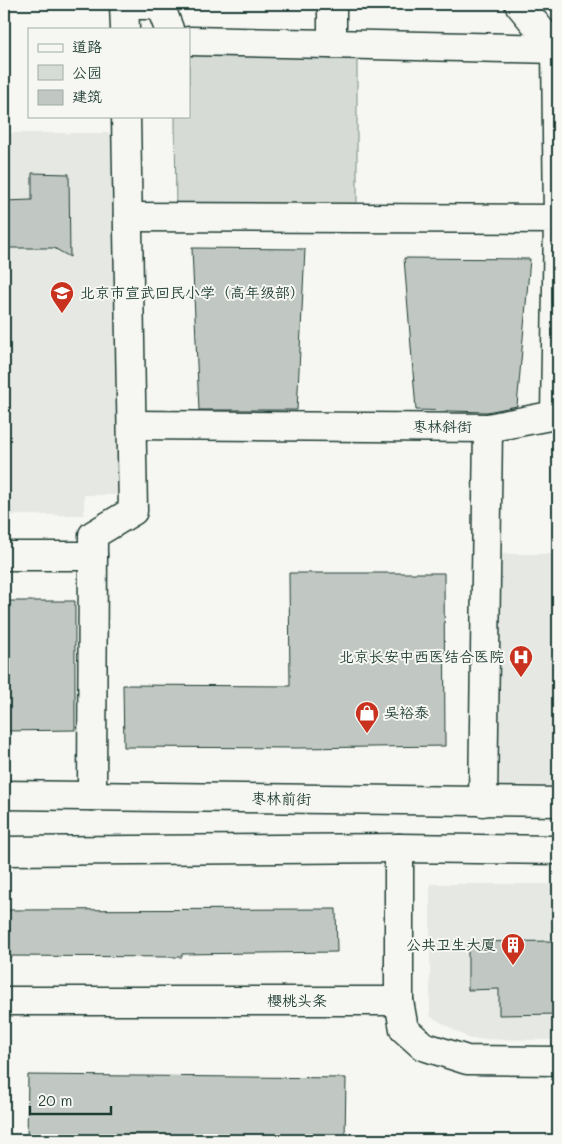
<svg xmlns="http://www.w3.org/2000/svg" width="562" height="1144" viewBox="0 0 562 1144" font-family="Mali,'LXGW WenKai TC',sans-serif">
  <rect width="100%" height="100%" fill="#f6f6f2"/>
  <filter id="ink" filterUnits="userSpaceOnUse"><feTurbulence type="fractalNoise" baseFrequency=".02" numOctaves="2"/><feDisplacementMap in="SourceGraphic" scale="10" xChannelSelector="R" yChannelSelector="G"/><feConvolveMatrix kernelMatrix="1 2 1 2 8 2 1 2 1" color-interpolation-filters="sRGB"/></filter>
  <g filter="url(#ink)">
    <g fill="#e6e8e4">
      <polygon points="4,133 120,133 120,495 84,495 84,515 4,515"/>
      <polygon points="486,554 558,554 558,802 483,802"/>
      <polygon points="430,884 558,884 558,1040 470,1039 430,1016"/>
    </g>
    <polygon fill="#d6dbd6" stroke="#7a8c85" points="189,41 357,45 357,218 176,218 175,116 189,116"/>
    <g fill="#c1c8c3" stroke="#1f3d34">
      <polygon points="32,173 69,174 70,257 54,248 4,248 4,201 32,200"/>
      <polygon points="192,248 305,249 297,410 199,410"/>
      <polygon points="404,258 530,259 517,406 487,412 416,410"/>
      <polygon points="289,573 444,573 445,746 298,748 124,747 123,685 290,686"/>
      <polygon points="4,601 75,601 75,730 4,731"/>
      <polygon points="336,909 337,952 182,954 182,957 4,956 4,910"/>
      <polygon points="558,941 558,1014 499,1015 499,989 468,990 468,942"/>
      <polygon points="28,1075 346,1078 345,1140 27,1140"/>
    </g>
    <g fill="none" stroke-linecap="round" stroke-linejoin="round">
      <g stroke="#1f3d34" stroke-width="31">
        <g id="minor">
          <polyline points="124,4 125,29"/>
          <polyline points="519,4 556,49 558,219"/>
          <polyline points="124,5 160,5 169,29"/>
          <polyline points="189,41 556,49"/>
          <polyline points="332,44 332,4"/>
          <polyline points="128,217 558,219 555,415 488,428 132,425"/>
          <polyline points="4,556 93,556"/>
          <polyline points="92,796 93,535 133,511 126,116"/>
          <polyline points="483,802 488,428"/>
          <polyline points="4,1001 399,1001 404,1029 423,1046 467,1060 558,1061"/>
          <polyline points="399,1001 399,848"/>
        </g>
      </g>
      <g stroke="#1f3d34" stroke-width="31">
        <g id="major">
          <polyline points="4,795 558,802"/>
          <polyline points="4,851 399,848 558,850"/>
        </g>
      </g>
      <use href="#minor" stroke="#f6f6f2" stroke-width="28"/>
      <use href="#major" stroke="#f6f6f2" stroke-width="28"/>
    </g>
  </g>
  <defs>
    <g id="school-pin" transform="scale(1.25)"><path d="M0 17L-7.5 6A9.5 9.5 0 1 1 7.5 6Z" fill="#c8321e" stroke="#f6f6f2"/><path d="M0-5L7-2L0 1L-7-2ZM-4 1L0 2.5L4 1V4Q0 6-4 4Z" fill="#fff"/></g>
    <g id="hospital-pin" transform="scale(1.25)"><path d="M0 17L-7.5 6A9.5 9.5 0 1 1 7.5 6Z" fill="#c8321e" stroke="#f6f6f2"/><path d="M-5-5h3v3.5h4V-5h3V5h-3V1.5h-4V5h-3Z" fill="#fff"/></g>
    <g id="shop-pin" transform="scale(1.25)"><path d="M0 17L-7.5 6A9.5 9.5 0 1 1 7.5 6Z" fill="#c8321e" stroke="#f6f6f2"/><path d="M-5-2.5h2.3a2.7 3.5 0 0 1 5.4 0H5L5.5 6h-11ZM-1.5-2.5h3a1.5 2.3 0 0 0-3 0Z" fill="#fff"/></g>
    <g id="building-pin" transform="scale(1.25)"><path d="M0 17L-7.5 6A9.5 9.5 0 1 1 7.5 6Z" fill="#c8321e" stroke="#f6f6f2"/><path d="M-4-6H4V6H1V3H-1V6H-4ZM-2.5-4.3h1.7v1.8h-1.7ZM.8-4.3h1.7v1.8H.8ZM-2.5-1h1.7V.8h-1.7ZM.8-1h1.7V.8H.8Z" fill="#fff"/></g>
  </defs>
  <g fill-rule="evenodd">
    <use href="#school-pin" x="62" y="293"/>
    <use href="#hospital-pin" x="521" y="657"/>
    <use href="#shop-pin" x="367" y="713"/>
    <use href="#building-pin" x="513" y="945"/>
  </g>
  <g text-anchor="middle" stroke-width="4" stroke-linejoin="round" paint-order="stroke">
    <g font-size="15" fill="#1f3d34" stroke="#f6f6f2" text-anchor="start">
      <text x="80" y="298">北京市宣武回民小学（高年级部）</text>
      <text x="504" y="662" text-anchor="end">北京长安中西医结合医院</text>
      <text x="384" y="718">吴裕泰</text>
      <text x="496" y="950" text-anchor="end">公共卫生大厦</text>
    </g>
    <g font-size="15" fill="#1f3d34" stroke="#f6f6f2">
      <text x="442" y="432">枣林斜街</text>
      <text transform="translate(281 799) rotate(1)" y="5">枣林前街</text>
      <text x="297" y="1006">樱桃头条</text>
    </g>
  </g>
  <rect width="562" height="1144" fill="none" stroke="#f6f6f2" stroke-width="20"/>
  <rect x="10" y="10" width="542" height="1124" fill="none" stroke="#1f3d34" stroke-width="2" filter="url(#ink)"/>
  <rect x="28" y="28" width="162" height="90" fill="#f6f6f2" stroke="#a0aca6"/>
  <rect x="38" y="44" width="25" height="8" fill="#f6f6f2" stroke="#a0aca6"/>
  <text x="72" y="52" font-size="15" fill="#1f3d34">道路</text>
  <rect x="38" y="65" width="25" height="15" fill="#d6dbd6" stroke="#a0aca6"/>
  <text x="72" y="78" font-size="15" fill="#1f3d34">公园</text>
  <rect x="38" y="90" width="25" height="15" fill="#c1c8c3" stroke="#a0aca6"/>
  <text x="72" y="102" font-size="15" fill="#1f3d34">建筑</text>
  <path d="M30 1106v8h81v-8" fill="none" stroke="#1f3d34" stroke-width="2.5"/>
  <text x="38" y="1106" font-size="15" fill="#1f3d34" stroke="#f6f6f2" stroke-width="4" paint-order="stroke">20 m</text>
</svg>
